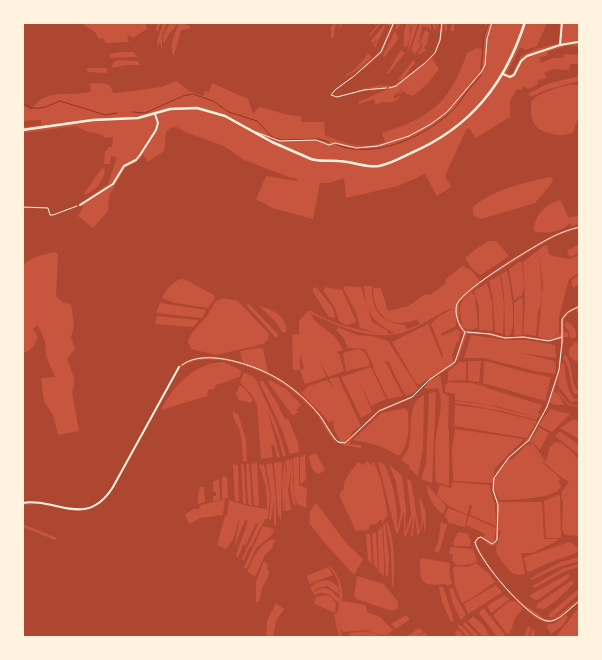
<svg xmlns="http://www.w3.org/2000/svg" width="602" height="660" viewBox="0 0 602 660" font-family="'IBM Plex Sans',sans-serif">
  <rect width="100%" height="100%" fill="#c8553d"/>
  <g fill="#ae4732" fill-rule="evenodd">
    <path d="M190,22L335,23L331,26V38H333L336,23H340L339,29L343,23H375L374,25L379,23L369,35L370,36L381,23H388L387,25L391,26L380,51L361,69L363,70L382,53L395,23H397L395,28L397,30L401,23H406C405,27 403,42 404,46L407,47L410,36L409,23L411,29L413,23L408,48L409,50L418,23H420L411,50L415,54L421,45L419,43L423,23V26L428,28L429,23V29L431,30V23H432L434,30H436V23H437V30L439,23H441L439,40L434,52L425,62L393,86L379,85L358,90L359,92L371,89H388L358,102L359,104L374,99L375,105L383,102L382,101C390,104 396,103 401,95L394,99V96L403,88L399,95L404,91L406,94L413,96L427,84L439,69L432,58L441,41L444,23L445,31H447V23H452L450,31H454L455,23H484L486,26L482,49L477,48L467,53C450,103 431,117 382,133L385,142C361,150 347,144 325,135L324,122H301V116C286,116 274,110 259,107L253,114L248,99L212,83L209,92L205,91L203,96L189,91L176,81L161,87L117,93H113C111,80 100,84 90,83L91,92C69,97 45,87 31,110L23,105L22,23H81L95,32L99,39L104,38L105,43L129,42L127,37L130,35L132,38L147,29L146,23H149L150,26L152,23L154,25L157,23L156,30L158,32L160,23H162C164,27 157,35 157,44L159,45L161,32L160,41L162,52V35L167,23H170L163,36L164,44L168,35L178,23ZM181,23L190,26V29L181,30L174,55H173C169,46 175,33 179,24ZM384,25L385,26L375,48L374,45L378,38L373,44L371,41ZM425,30L429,32L427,44L424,48L426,50L417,56L423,44L420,43ZM395,31L398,39L384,58L383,55ZM401,50L405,53L389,73H387ZM120,52H133L138,57L110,58V54ZM368,54L372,57L360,68L346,77L345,76L355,69ZM119,60L138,61L140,65H125L112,68L113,62ZM413,60L415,63L403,79L398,80ZM86,68H107V73L88,72Z"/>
    <polygon points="547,23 560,23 559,43 536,49 521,56 512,74 508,74 507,73 520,47 525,50 537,46"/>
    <polygon points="569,45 579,47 579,55 564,54 563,58 552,58 541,63 539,58 548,55 547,52"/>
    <path d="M570,64H579V76L547,84L528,94L530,97L549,89L579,81V85C568,83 538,92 531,102C531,119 531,128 549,133C560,136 562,136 573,133L580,112L579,215L569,218L560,200C546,204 534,215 534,231C544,235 564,231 570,223L572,226L579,224V226C543,237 512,260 480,281L471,270L462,266L446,279L445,284L430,295L426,294L408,306L388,311L381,288H374C372,293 374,298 375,303C381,323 401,327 417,319L420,324L408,329L404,325C381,322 371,311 372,286H364C366,313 371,321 395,333L388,334V331L372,322L361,287L345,286L343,288L356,312L360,328L381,334C357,329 332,325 311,311H308L299,321V334L292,335L293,370H300V354L304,368L300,370L305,384L326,377L320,361L328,377L342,372L344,370L339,354L337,352L343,350C335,329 318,330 310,313C340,327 377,344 410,330C425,324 439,312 454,308L438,317L431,324L443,355L442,358L428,324L392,342L416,383L419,385L432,376L412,396L378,410L348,440L353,431L361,426L338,377L329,379L334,388L327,380L309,386L301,393L323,415L329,423L333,420L334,430L341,442C331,436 327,423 320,414C308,399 286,380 268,373L263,349L259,348L240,351L243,363C221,355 198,352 178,366L180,368C206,348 253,366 278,381C291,389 304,400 314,411C323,420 326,434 336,442C345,448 353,445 361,449V445L350,444V441L379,412L413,398L429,380L453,366L459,358L467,334H483L505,339L523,338L549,341L561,339C566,364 543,421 526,440C515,454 501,462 493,478L495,468L524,439L455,429L452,449L453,481L492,483L497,505L496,539L494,542L490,543L494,541L496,528L469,516L466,525L485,534L484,537H477L474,544C484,563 529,626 551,622C562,620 570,608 579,602V607L556,637H534L535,631L532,629L530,637H528L531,628L528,626L524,637H502L505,635L484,609H482L479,613L497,637H490L483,625L473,616L468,621L483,637H480L465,622L463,624L474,637H472L464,628L458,624V627L467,637H464L460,631L456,630L455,633L457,637H426L428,636L424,633L417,637L423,632L419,628C409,636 403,640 391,635L383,637C372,631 362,631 350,633L349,636C357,638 365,634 375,637L366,636L342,637L338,620L339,627L344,632L364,630L386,636L393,630L379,616L367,612L366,605L342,601C344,589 339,575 330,566L329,567C342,580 341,597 337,613L334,615L339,637L295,638L294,636L292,637H273L276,621L284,609L276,603L267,621L266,637H23V527L55,540L57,538L23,524V505L37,504V502H22L23,352H27L33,347L38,337L33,329L36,326H38L45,341L46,356L55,377L41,378L44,402L53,414L58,435L79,431L72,392L74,386V378L67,359L75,349L71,337L74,326L71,304L63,303L56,296L58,254L55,252C44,254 31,257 23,265V133L76,126L86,131L103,135L104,138L113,137L112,147H109L105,152L104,164H110L111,156L117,157L108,184L80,203L83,207L78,216L93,228L108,211L109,196L125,168L138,161L143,155L148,162L164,151L166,132L170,128L177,127L185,132L224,146L244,160L286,176L298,179L297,181L266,176L256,199L272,208L313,219L320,183H329L344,178L346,198L398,186L425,174L437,196L451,187L445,176L466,130L469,128L476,138L510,117V101L517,89L520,90L524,87L529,89L538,84L537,81L547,78L544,73L553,69L569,70ZM102,168L105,170C104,180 94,194 83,195ZM550,177L553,179L552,183L535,203L481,219C474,217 472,214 473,207C495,189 523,183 550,177ZM489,241H496L509,256L481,275L472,269L465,258L477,248ZM181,279L186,280L214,295L215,298L208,308L175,303L162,298C166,290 172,282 181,279ZM316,287L333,308L335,318L329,317L313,292V288ZM326,287L342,290L356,321L355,323L346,325L339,321L335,308L323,290ZM223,298L238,301L269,334L268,340L263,344L216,355L191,349L188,341L191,334L207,316L215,302ZM160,303L206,310L202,318L156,313ZM249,304L278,334L277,338H276L246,305ZM259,306C274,311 284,313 287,331L283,333L275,321ZM157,316L197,320L198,321L193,327L155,324ZM338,327L357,335L372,336L388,341L418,388C416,392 410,396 405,395L388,361L384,362L386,363L403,396L388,399L373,368L374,366L365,349L348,348L343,337L336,330ZM471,335L506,340H527L555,345L556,357L555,358L517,352L554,361L556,364L555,374L535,371L484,358H464ZM358,349L364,351L369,360V366L346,371L343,353ZM468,361H481L479,382L469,381L468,379ZM486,361L529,373L551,377L545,401L483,383L484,362ZM223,362L241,370L240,377L216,385L214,389L208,390L207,396L161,410C173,386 194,363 223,362ZM459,362H466V380L448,381V372ZM371,367L386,399L371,406L360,383L372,412L361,418L341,377ZM244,373H246L255,378L276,423L286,455L283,456L279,440L267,409L280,457H277L274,445L271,446L273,457L261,459L257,405L252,395L240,382ZM440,375L443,393L449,396L448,428L449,431V486L436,482C435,465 434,447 437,431C439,415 444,404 438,388L426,389L424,387L430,380ZM270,380L286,389L301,405L296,410L298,412L293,416L268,382ZM259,381H263L277,403L285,419H288L298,442L299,452L290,454L282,430ZM448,382L471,383L487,387V388L542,405L538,413L540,414L538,418L497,406L455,400V394L445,392V386ZM239,386H241L246,390L253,400L250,403L239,400L236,394ZM436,392L432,483L421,479L426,464L429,393ZM424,395L423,449L418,476L409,468L410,466L401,460C404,456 408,451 409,446C413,430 406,403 424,395ZM455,401L489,405L537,418V420L497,410L455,403ZM455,405L488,409L537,421L527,438L454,426ZM405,408L408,412C409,427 410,442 400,455H397C384,446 369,443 353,440L381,413ZM233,411L238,414L246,440L247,461H243C242,451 242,441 240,431C237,423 232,419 233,411ZM316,453L325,470L319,474C311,472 311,464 309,456ZM305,455L306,480L300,484V457ZM299,457V485L307,489L306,508L297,504L294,495L293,458ZM289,459L291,469L288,490L291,510L285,511L284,488L287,469L285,461ZM290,459H292C294,474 291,489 296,504L294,505C287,486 293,478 290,459ZM284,461L286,472L284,487V511H283L282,487ZM367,461L371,465L374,462L381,480L388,515L382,523L381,519L376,524L370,525L368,530L356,531L340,497V493L344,489C342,479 353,470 358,462L363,465ZM282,462L281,519V520L278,514L274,463ZM378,462L384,464C394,483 398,508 397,530L401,512L396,482L389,464L402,476L406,509L405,533L411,515L407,479L411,481L419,530L422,522L419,497C427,508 427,521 424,534V520L419,534L417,535L415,515L413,536H411L413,517L406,536L404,537V511L398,533H396ZM255,463H257L259,506L254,505L251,465ZM272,463L276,498V525H274V501L271,520H269L271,494L266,465ZM233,464L238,465L239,502L235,501ZM241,464L244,465L246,504L243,503ZM246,464H249L252,506L248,504ZM264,464L270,494L268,519H265L251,547L249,548L244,560L242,559L258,524L256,523L246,545L243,544L238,558L236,555L248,521L245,520L234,548L240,518L233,540L226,549L217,545L225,516L227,515L229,500L248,506L267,509L266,487L259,465ZM222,477H227L228,498L222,499ZM219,479L220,500L213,501V496H216V492H213V482ZM452,482L489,485L495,505L496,526L470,515L472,505H470L467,514C455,510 445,505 437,495L440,485L451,488ZM427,485L446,506L443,514C434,507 427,497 427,485ZM200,487H204L205,502L198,504V494ZM225,499L223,515L200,518L189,524L185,514L194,509H198L201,505ZM315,503L317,504L346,543L363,559L354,575L324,542L309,523L310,512ZM448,508L467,515L465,527L449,523L445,516ZM387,521C395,540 395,567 393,587L392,584L391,549L386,522ZM441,522L447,525L439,553L434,551L438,543ZM385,523L389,559L388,577L386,576L383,525ZM263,526L273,529L274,531L272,535L256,548L247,568L245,569L244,567ZM382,526L384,562V576L379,572L378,531ZM376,532L378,570L374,565L372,534ZM458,532L468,534L471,541L470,546H454L453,542ZM366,534H370L372,564L368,560ZM272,539L275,540L272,548L265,555L255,577L248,572V570C254,556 258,546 272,539ZM451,547L473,549L477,562L465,565H456L452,560L453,554H449ZM422,558L450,563L449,570L452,584L447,586L446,584C422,586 420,585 420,560ZM264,561L268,565L267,569L270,572L262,588L259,602H256V582ZM476,563L489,574L495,582L471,599L462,603L455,587L453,568L456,566L467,567ZM328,567L333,575L309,584L307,576ZM357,576L384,584L398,602V608L395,610H389L356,599L354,595ZM327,580L334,583L339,588V594L327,586L318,588L313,592L311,590V587L317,582ZM496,585L502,592L501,593L468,614L464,604ZM439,587H443L444,589L454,621L451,622L442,602ZM324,588L331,590L340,600L338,603C331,595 326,590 314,595L313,593L320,589ZM449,588H453L455,595L466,615L462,619H460L452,601ZM326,595L331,597L336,603L335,613L315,604L314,602L316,597ZM504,595L510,599L491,613L487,606ZM509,601L516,602L523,609L515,618L510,633L507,634L493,615ZM406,615L410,619L396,629L391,624ZM566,615L568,617L562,626L551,634L546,625L555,623Z"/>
    <polygon points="41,120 41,125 23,127 23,121"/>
    <path d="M579,228V244L567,251L570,257L579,253C573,264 559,256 549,255L547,246L545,245L523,262L525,301L523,334L536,336L538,312L540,307L542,293L539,256L543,284L538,337L545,339L523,336L506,337L490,333L466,331L459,322V303L485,280L532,250L554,237ZM519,262H522L524,286L522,295L514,300L509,269ZM507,271C510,284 518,326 509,336L505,335L504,296L501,274ZM500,275L504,304L503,334L495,332L493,299L489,281ZM487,283L492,302L493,331L479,330V307L474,291ZM471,293L475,295L478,328L469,330L462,327C460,309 456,305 471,293ZM521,298L523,299L522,335L514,336V303Z"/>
    <path d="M579,273V275L571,280L573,288L579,284V305C560,314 562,314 561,334L551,339L559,334V317L569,279Z"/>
    <path d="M576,309L578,314L579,313V344L575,342L569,349V355L576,362L579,359V377L577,381L579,392C569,383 575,367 565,354L563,358C571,367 569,383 574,394H579V399H574C566,389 566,375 564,363L561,364L558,384L559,387L571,402L575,401H579V406L569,404L559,392L556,391L568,405L579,407V422L574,419L560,428L579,439V445L561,432H559L555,436L579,455V457H575V454L561,443L555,442L550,447L546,462L530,439L549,403L556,405H564L559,395L554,391L559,376L564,337H568V333L564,332C562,319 565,315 576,309ZM567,321C572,326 579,330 575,338H570L569,332L564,325ZM550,409L570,414L552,432L539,425ZM539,427L549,433L540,450L531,440Z"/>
    <polygon points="456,311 457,323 463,335 460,349 454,362 452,356 457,342 459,341 460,333 458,329 442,336 441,334 456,326"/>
    <path d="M530,442C534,447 537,454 541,459C549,468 559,476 569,482L562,491L561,499L563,500L562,529L565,535L580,536L579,557L561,562L530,578L532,580L556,568L579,561V564L564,568L532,586L535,588L565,571L579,567L578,573L579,590L576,591L549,614V617L552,618L579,594V599L552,620L545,619C537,612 528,608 520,601C502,586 488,565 477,545V540L481,538L489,545L493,546L496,544L499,530H501C500,536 496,545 496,550C496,557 508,568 512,573C516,575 521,576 525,573L521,553H532L555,542L558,539H544L542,502H499L494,490L500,500H507C521,499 553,499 561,487L559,481L560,478L545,465L533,446L528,444L512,459L507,461L527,443ZM558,495L560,496L561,538H546L544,501ZM569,542L572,543L579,549L576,553L548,563L529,572L527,571L524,559L525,557ZM568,574H569V578L539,599L535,600L530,596V595ZM571,581H573L574,583L557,600L544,609L536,608L537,604Z"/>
  </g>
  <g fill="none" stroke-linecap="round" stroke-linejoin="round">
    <g stroke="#8f3625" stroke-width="1">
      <polyline points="481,69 484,36 489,22"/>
      <path d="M22,103C38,113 44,107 60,101L99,113L105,115L117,113"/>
      <polyline points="133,112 145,113 183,96 193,94 213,101 229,112 257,121 271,136 274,138 282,140 319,139 329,142"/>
      <path d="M337,145C376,160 427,136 455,108C460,102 464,95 469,89C473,84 478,80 481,75"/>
    </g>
    <g stroke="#fff3e0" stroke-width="1">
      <polyline points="386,88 364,90 337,97 331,95 335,90 354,76 381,52 394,22"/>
      <polyline points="22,207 48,208 50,215 53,215 77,206"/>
      <path d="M580,306L568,312L562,319V342L559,370L547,407L529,440L509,457L494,478L493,490L498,505L497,540L492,544L481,537L478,538L475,542C479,561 528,618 547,621C559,623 571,606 580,601"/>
      <path d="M465,332C458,326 454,312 457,304C463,289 537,244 554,236C562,232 571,229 580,227"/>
      <polyline points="467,332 490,334 505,338 523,337 549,341 562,337"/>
      <path d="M182,365C205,347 258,366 280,380C293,388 305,399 315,410C323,418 328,430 335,439L338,442L345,443L379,411L412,397L429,380L455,362L465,332"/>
    </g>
    <g stroke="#fff3e0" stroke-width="1">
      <polyline points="389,88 396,86 425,63 435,53 440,40 442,22"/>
      <polyline points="253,131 280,141 316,140 329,145 335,143 356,148 378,146 409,136 431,124 447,112 482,71 485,65 487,39 492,22"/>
    </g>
    <g stroke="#fff3e0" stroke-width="2">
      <polyline points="560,45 562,22"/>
      <polyline points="503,74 510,77 514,75 521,61 527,56 560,45 578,42"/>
      <polyline points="80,205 113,184 124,166 136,160 140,155 156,130 158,123 155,114"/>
      <path d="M22,503C56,497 86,530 113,487L179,367"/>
    </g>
    <path stroke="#fff3e0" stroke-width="2.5" d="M22,130L93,120L138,118L170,109L197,108L225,116L272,142L311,159C320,162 329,160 338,161C352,161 365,168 379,166C390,164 401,158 411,153C471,127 505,84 525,22"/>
  </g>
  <rect width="602" height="660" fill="none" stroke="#fff3e0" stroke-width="48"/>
</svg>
